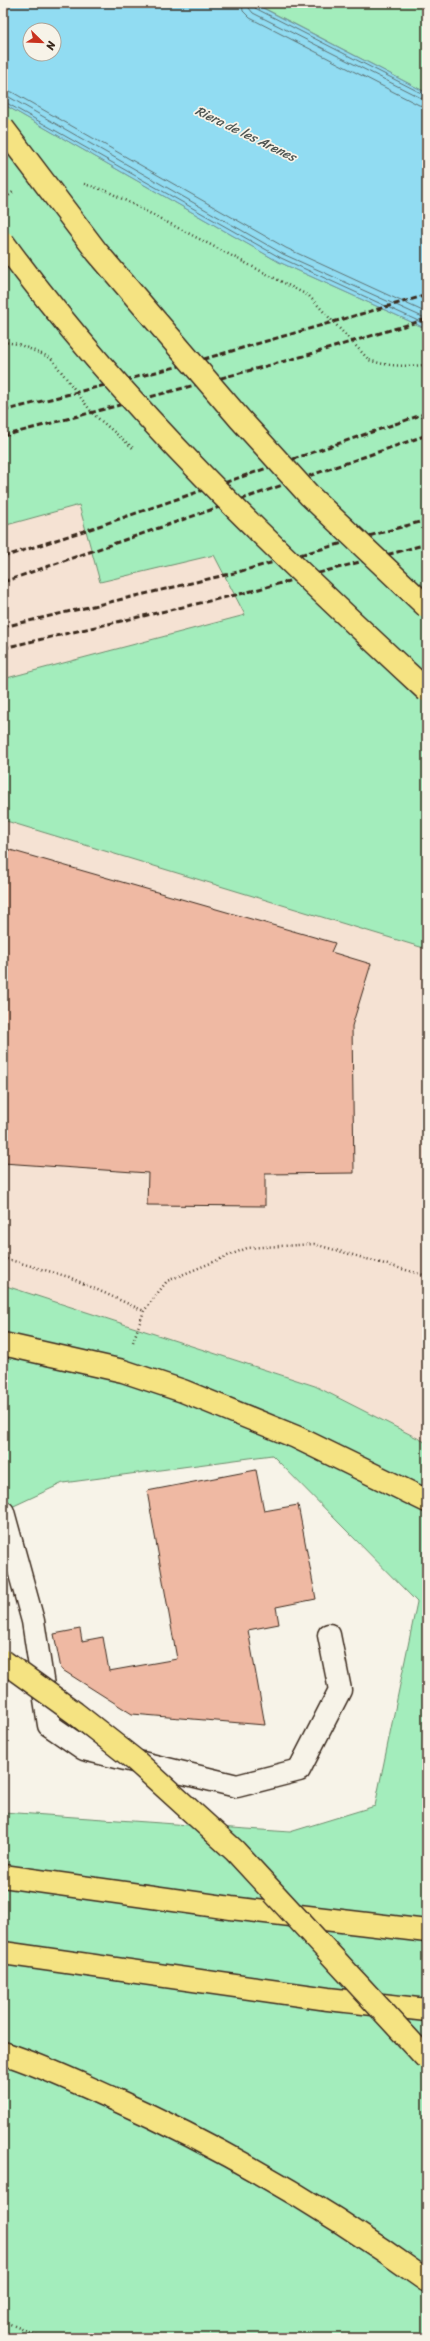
<svg xmlns="http://www.w3.org/2000/svg" width="430" height="2341" viewBox="0 0 430 2341" font-family="Sriracha,sans-serif">
  <rect width="100%" height="100%" fill="#f7f3e8"/>
  <filter id="ink" filterUnits="userSpaceOnUse"><feTurbulence type="fractalNoise" baseFrequency=".025" numOctaves="2"/><feDisplacementMap in="SourceGraphic" scale="8" xChannelSelector="R" yChannelSelector="G"/><feConvolveMatrix kernelMatrix="1 2 1 2 8 2 1 2 1" color-interpolation-filters="sRGB"/></filter>
  <g filter="url(#ink)">
    <g fill="#f5e2d3">
      <polygon points="79,505 100,582 214,554 245,615 3,679 3,526"/>
      <polygon points="3,820 427,949 427,1443 315,1386 3,1285"/>
    </g>
    <g fill="#a3edbc" stroke="#6f8c6d">
      <polygon points="254,3 427,3 427,93"/>
      <polygon points="3,104 279,262 427,329 427,949 3,820 3,679 245,615 214,555 100,582 79,505 3,526"/>
      <polygon points="3,1285 315,1386 427,1443 427,2338 3,2338 3,1812 290,1832 375,1806 417,1602 272,1455 63,1483 3,1511"/>
    </g>
    <path fill="#91dcf2" stroke="#6f959d" fill-rule="evenodd" d="M3,3H253L427,93V329L279,262L3,104ZM30,30H54V54H30Z"/>
    <g fill="none" stroke-linecap="round" stroke-linejoin="round">
      <g stroke="#5d7173" stroke-width="1">
        <polyline points="242,3 243,11 250,18 419,105 427,107"/>
        <polyline points="248,3 249,8 253,13 427,101"/>
        <polyline points="253,3 255,8 427,96"/>
        <polyline points="3,90 12,92 286,248 427,313"/>
        <polyline points="3,96 9,97 283,254 427,319"/>
        <polyline points="3,101 281,258 427,325"/>
      </g>
    </g>
    <g fill="#efb9a3" stroke="#3b2a1e">
      <polygon points="3,848 335,943 331,952 371,964 352,1026 354,1173 265,1174 265,1206 147,1205 148,1173 3,1163"/>
      <polygon points="256,1470 264,1511 298,1505 316,1599 276,1607 279,1624 248,1630 265,1725 132,1714 61,1669 54,1634 80,1629 82,1641 103,1637 109,1671 177,1659 147,1491"/>
    </g>
    <g fill="none" stroke-linecap="round" stroke-linejoin="round">
      <g stroke="#3b2a1e" stroke-width="25">
        <polyline id="minor" points="3,1512 33,1621 49,1725 84,1749 237,1786 299,1770 340,1690 329,1635"/>
      </g>
      <g stroke="#3b2a1e" stroke-width="25">
        <polyline id="major" points="3,1344 123,1371 183,1391 296,1437 427,1501"/>
      </g>
      <g stroke="#3b2a1e" stroke-width="25">
        <g id="highway">
          <polyline points="3,1876 231,1908 427,1931"/>
          <polyline points="3,1953 328,1999 427,2010"/>
          <path d="M3,2053C41,2065 78,2083 114,2099C225,2149 329,2210 427,2281"/>
        </g>
      </g>
      <g stroke="#3b2a1e" stroke-width="2.5" stroke-dasharray="1 3" stroke-linecap="butt">
        <path d="M84,184L107,191L309,296L369,360C388,367 407,366 427,365"/>
        <polyline points="3,201 13,192"/>
        <polyline points="3,342 18,344 51,358 93,414 133,448"/>
        <polyline points="3,1258 69,1277 144,1311"/>
        <polyline points="133,1342 144,1311 167,1281 247,1248 314,1244 427,1276"/>
        <polyline points="3,2321 43,2338"/>
      </g>
      <use href="#minor" stroke="#f7f3e8" stroke-width="22"/>
      <use href="#major" stroke="#f5e382" stroke-width="22"/>
      <use href="#highway" stroke="#f5e382" stroke-width="22"/>
      <g stroke="#3b2a1e" stroke-width="3" stroke-dasharray="6 3" stroke-linecap="butt">
        <polyline points="3,411 176,367 427,295"/>
        <polyline points="3,436 304,356 427,319"/>
        <polyline points="3,557 90,529 427,413"/>
        <polyline points="3,582 427,435"/>
        <polyline points="3,627 234,573 427,520"/>
        <polyline points="3,648 244,593 427,544"/>
      </g>
      <g stroke="#3b2a1e" stroke-width="25" stroke-linecap="butt">
        <g id="highway-bridge">
          <polyline points="3,128 97,252 240,419 310,496 427,607"/>
          <path d="M3,242C125,409 276,551 427,691"/>
          <polyline points="3,1661 75,1713 136,1761 235,1851 427,2059"/>
        </g>
      </g>
      <use href="#highway-bridge" stroke="#f5e382" stroke-width="22"/>
    </g>
  </g>
  <g text-anchor="middle" stroke-width="3.5" stroke-linejoin="round" paint-order="stroke">
    <g font-size="13" font-style="italic" fill="#505653" stroke="#f7f3e8">
      <text transform="translate(246 133) rotate(26)" y="5">Riera de les Arenes</text>
    </g>
  </g>
  <rect width="430" height="2341" fill="none" stroke="#f7f3e8" stroke-width="16"/>
  <rect x="8" y="8" width="414" height="2325" fill="none" stroke="#3b2a1e" stroke-width="1.5" filter="url(#ink)"/>
  <g transform="translate(42 42) rotate(113)"><circle r="19" fill="#f7f3e8" stroke="#aca397"/>
  <path d="M0-3L7 15L0 10L-7 15Z" fill="#c8321e"/>
  <text y="-6" font-size="11" font-weight="bold" text-anchor="middle" fill="#3b2a1e">N</text>
  </g>
</svg>
